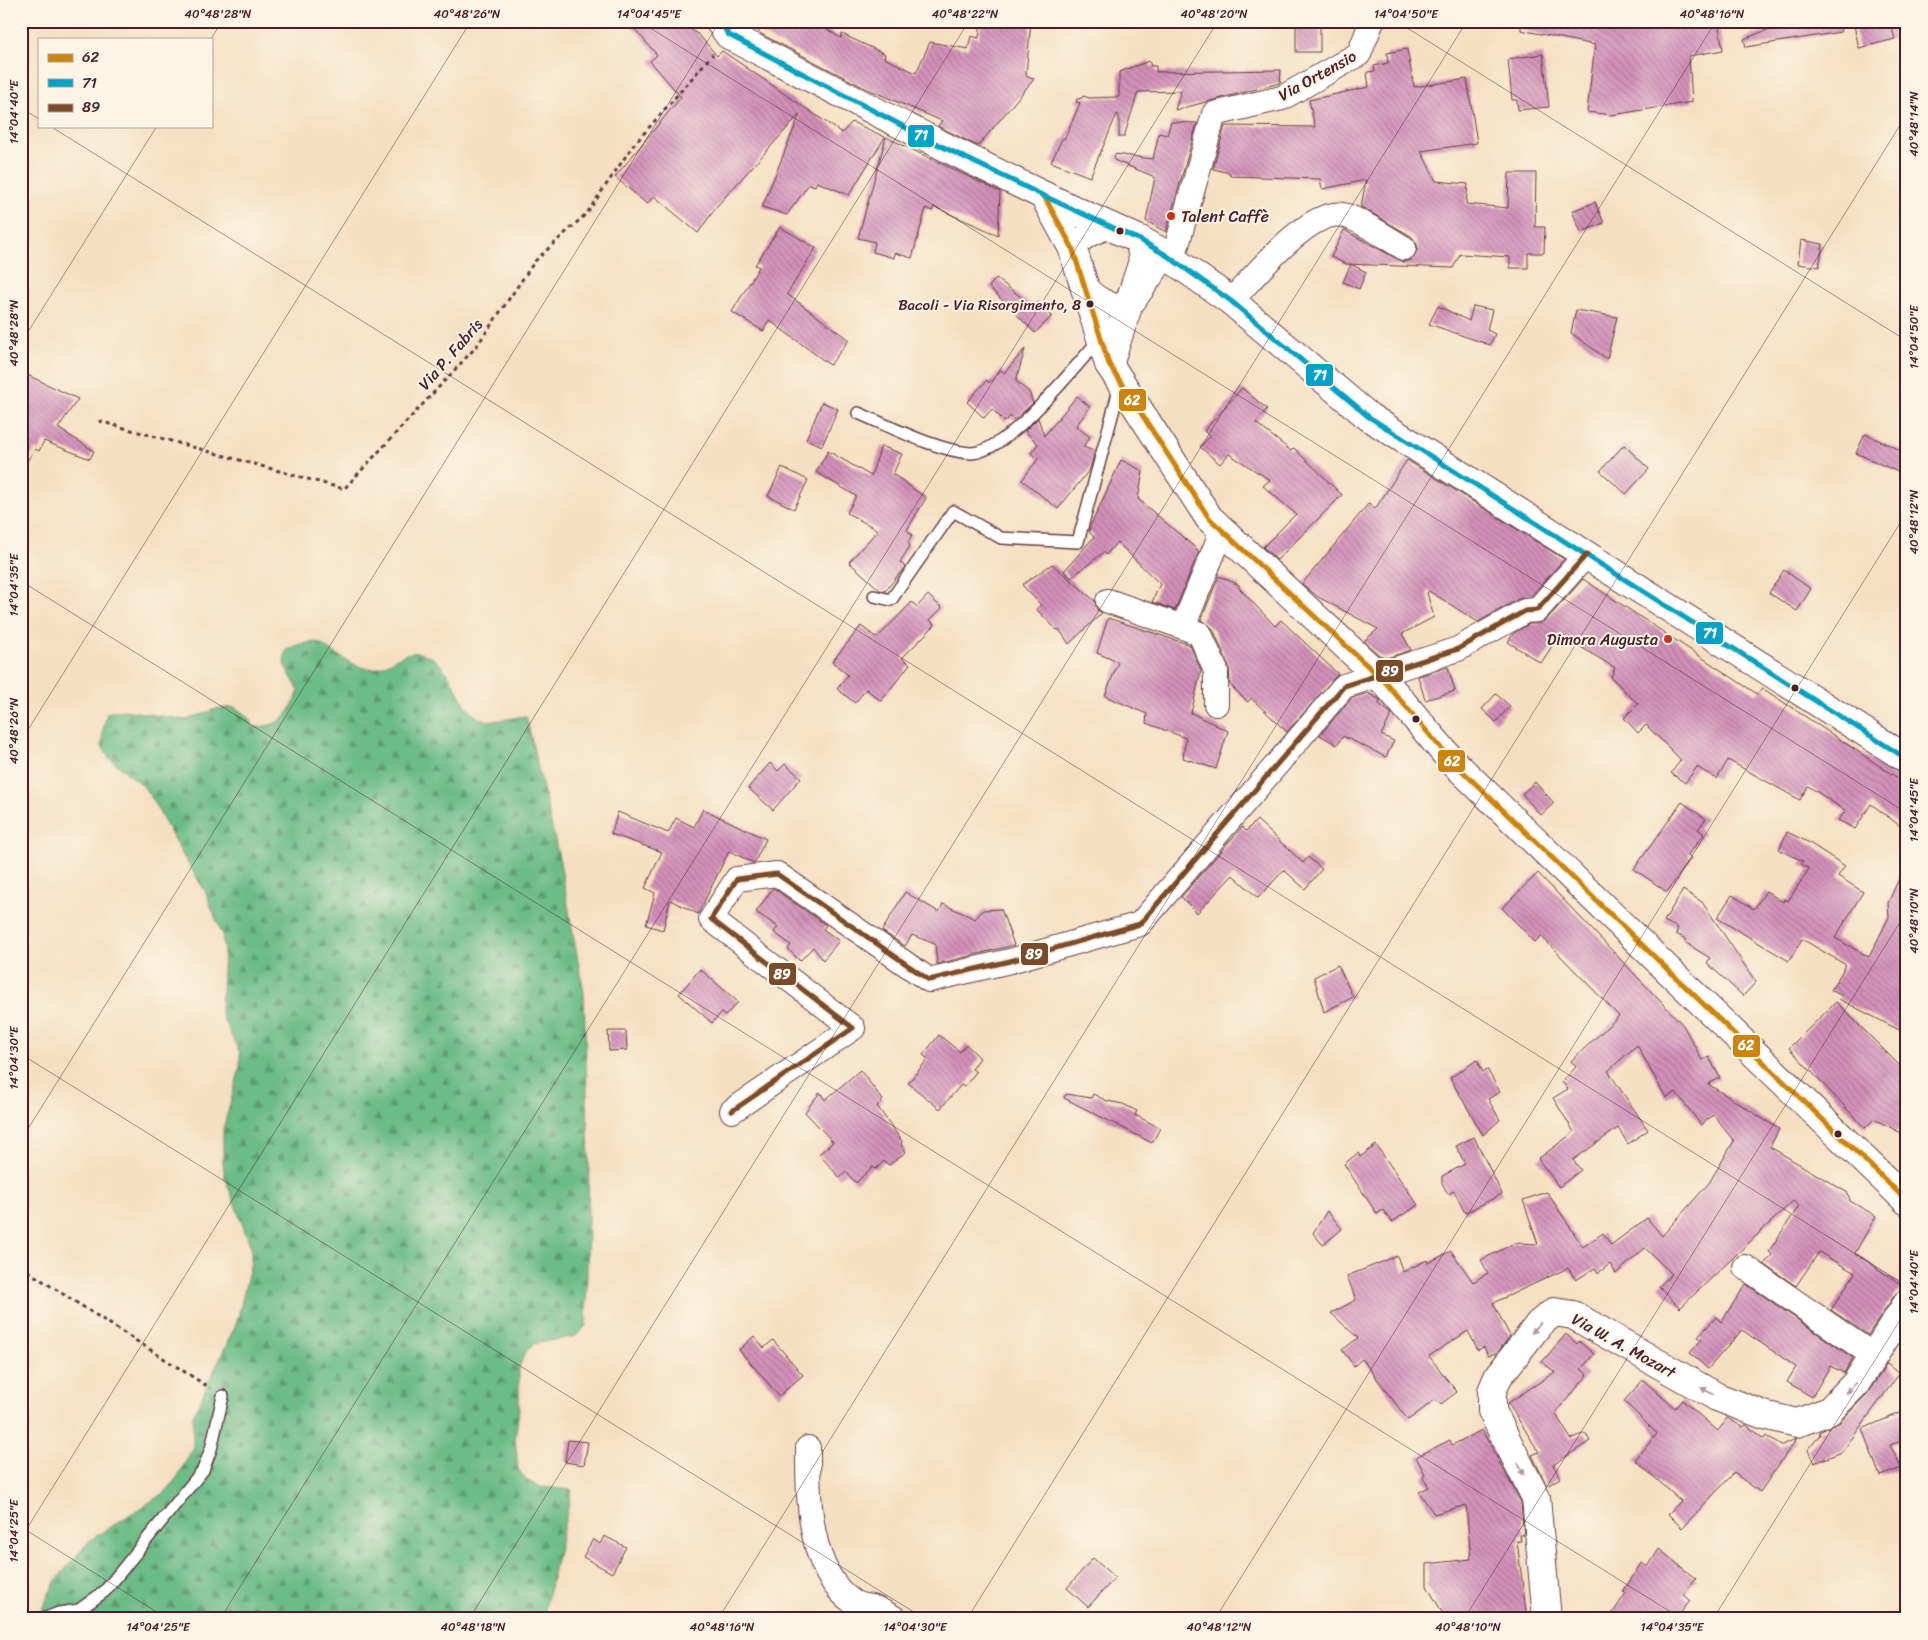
<svg xmlns="http://www.w3.org/2000/svg" width="1928" height="1640" viewBox="0 0 1928 1640" font-family="Sriracha,sans-serif">
  <defs>
    <pattern id="forest-firs" width="22" height="20" patternUnits="userSpaceOnUse" patternTransform="scale(1.25)"><rect width="22" height="20" fill="#6cbc87"/><path d="M5 1l3.5 6h-7zM16 11l3.5 6h-7z" fill="#5b986f"/></pattern>
    <pattern id="building-back-hatch" width="6" height="6" patternUnits="userSpaceOnUse" patternTransform="scale(1.25)"><rect width="6" height="6" fill="#d290b9"/><path d="M-1 5l2 2M0 0l6 6M5-1l2 2" fill="none" stroke="#ac7597"/></pattern>
  </defs>
  <rect width="100%" height="100%" fill="#fcf5e5"/>
  <filter id="ink" filterUnits="userSpaceOnUse"><feTurbulence type="fractalNoise" baseFrequency=".02" numOctaves="2"/><feDisplacementMap in="SourceGraphic" scale="10" xChannelSelector="R" yChannelSelector="G"/><feConvolveMatrix kernelMatrix="1 2 1 2 8 2 1 2 1" color-interpolation-filters="sRGB"/></filter>
  <filter id="wash" filterUnits="userSpaceOnUse"><feTurbulence type="fractalNoise" baseFrequency=".0096" numOctaves="4" result="noise"/><feDisplacementMap in="SourceGraphic" scale="20" xChannelSelector="R" yChannelSelector="G"/><feGaussianBlur stdDeviation="1.12" result="paint"/><feColorMatrix in="noise" values="0 0 0 0 0 0 0 0 0 0 0 0 0 0 0 0 0 1.4 0 .05"/><feComposite in="paint" operator="in"/></filter>
  <g filter="url(#wash)">
    <rect width="100%" height="100%" fill="#f5dfc2"/>
    <path fill="url(#forest-firs)" stroke="#5b6e59" d="M317,642C333,651 353,668 372,669C386,669 401,650 419,653C454,659 456,708 481,719C494,724 512,717 526,716L560,862L584,993L589,1165L586,1326L576,1336L533,1344L524,1354L519,1368V1410L515,1439L518,1469L527,1481L542,1487L572,1490L545,1609L541,1619H37L56,1580L90,1540L167,1491L178,1476L193,1448V1416L237,1322L251,1262V1247L225,1178L223,1162V1129L240,1068V1053L221,1014L224,950L222,934L205,891L182,854L152,799L143,786L109,758L102,746L103,730L107,713L123,710L186,720L216,709L234,707L246,715L254,727C281,727 290,714 299,691L284,664L286,650L301,644Z"/>
    <g id="blocks">
      <g fill="url(#building-back-hatch)">
        <polygon points="628,21 678,21 699,35 717,56 722,51 842,133 852,122 885,137 849,195 817,182 815,186 809,184 787,215 762,207 800,114 717,206 698,233 654,196 647,204 615,177 681,97 650,61 657,55"/>
        <polygon points="749,21 813,21 841,38 842,34 885,54 884,58 916,73 930,42 968,49 971,36 979,38 981,21 1031,21 1026,75 1034,79 978,146 938,126 942,121 863,87 761,34"/>
        <rect x="1296" y="21" width="24" height="31"/>
        <polygon points="1521,21 1718,21 1723,50 1689,56 1692,102 1612,115 1587,112 1595,45 1521,30"/>
        <polygon points="1790,21 1840,21 1841,32 1746,47 1744,39"/>
        <polygon points="1853,21 1890,21 1895,39 1859,48"/>
        <polygon points="1407,49 1414,87 1467,79 1477,143 1421,151 1436,181 1468,184 1466,204 1508,208 1509,173 1536,173 1535,227 1545,227 1544,253 1528,253 1528,268 1510,268 1510,257 1460,254 1453,268 1346,264 1331,257 1344,230 1403,262 1411,260 1418,249 1416,242 1411,236 1361,207 1366,180 1322,189 1320,179 1230,176 1230,173 1213,169 1225,126 1315,127 1309,100 1369,87 1367,72 1375,71 1374,66 1388,63 1387,53"/>
        <polygon points="1543,54 1549,107 1518,110 1517,100 1512,100 1508,59"/>
        <polygon points="1149,61 1151,66 1156,66 1156,72 1281,70 1280,83 1175,110 1181,91 1138,92 1124,137 1119,137 1119,115 1117,114 1090,177 1051,162 1062,139 1065,138 1080,103 1076,102 1077,99 1082,98 1083,96 1089,98 1119,97 1119,72"/>
        <polygon points="1171,122 1197,123 1166,232 1146,221 1155,177 1114,160 1115,154 1153,159 1159,133 1167,135"/>
        <polygon points="886,137 1000,192 998,235 934,207 932,211 926,208 912,258 895,253 894,258 873,252 875,242 858,238"/>
        <polygon points="1595,202 1604,223 1581,232 1572,211"/>
        <polygon points="780,227 816,248 787,294 849,340 830,365 769,320 763,331 732,312 759,267 755,265"/>
        <polygon points="1801,240 1823,244 1819,267 1798,264"/>
        <polygon points="1351,264 1366,272 1359,289 1343,282"/>
        <polygon points="996,278 1034,307 1038,302 1052,316 1035,333 989,287"/>
        <polygon points="1438,306 1469,321 1473,306 1492,310 1487,330 1495,334 1490,345 1429,324"/>
        <polygon points="1576,310 1617,317 1607,359 1571,333"/>
        <polygon points="1025,349 1016,381 1029,392 1033,403 1014,420 1010,416 1005,422 992,409 984,418 967,402 987,380 989,383 1001,370 1004,373"/>
        <polygon points="21,372 78,399 58,428 94,451 90,459 44,441 39,451 35,449 21,470"/>
        <polygon points="1242,388 1267,409 1256,423 1291,451 1294,448 1342,495 1277,560 1263,547 1296,514 1263,486 1270,480 1229,454 1220,464 1200,447 1210,436 1204,431"/>
        <polygon points="1077,396 1090,407 1076,426 1090,437 1083,447 1095,451 1090,469 1058,509 1022,480 1038,459 1031,453 1038,444 1025,431 1038,418 1044,436"/>
        <polygon points="822,402 838,409 822,446 806,439"/>
        <polygon points="1865,434 1907,453 1907,476 1856,453"/>
        <polygon points="1624,445 1649,469 1626,494 1600,471"/>
        <polygon points="881,446 902,454 893,474 926,498 907,530 912,535 908,543 910,546 900,562 905,567 885,591 880,590 849,562 878,530 847,513 856,496 816,472 828,451 871,476"/>
        <polygon points="1121,460 1143,471 1138,499 1199,551 1175,610 1152,602 1160,584 1117,542 1106,555 1104,552 1071,578 1064,571 1094,537 1089,532 1090,527"/>
        <polygon points="1407,460 1564,559 1530,597 1518,599 1478,622 1429,591 1427,593 1434,617 1402,634 1411,650 1387,658 1379,655 1364,641 1378,629 1318,597 1302,584 1369,503 1375,509"/>
        <polygon points="782,467 808,480 794,509 768,496"/>
        <polygon points="1052,564 1095,601 1097,610 1102,613 1069,644 1059,629 1057,630 1036,609 1041,605 1022,585"/>
        <polygon points="1784,570 1811,589 1797,611 1769,593"/>
        <polygon points="1219,576 1239,585 1239,588 1275,626 1281,620 1338,674 1287,732 1251,698 1248,702 1230,685 1229,666 1213,629 1201,620"/>
        <polygon points="1583,579 1757,694 1762,688 1907,784 1907,831 1871,804 1855,829 1838,820 1846,811 1808,786 1800,800 1728,760 1717,779 1697,767 1685,783 1671,773 1681,760 1646,725 1638,733 1624,718 1638,704 1611,677 1615,668 1560,634 1541,663 1508,642 1513,634 1529,624 1539,624 1547,619"/>
        <polygon points="928,595 942,608 930,620 935,625 902,658 910,664 881,701 866,689 855,703 837,689 848,675 832,662 861,626 877,638 912,602 917,607"/>
        <polygon points="1108,618 1190,645 1201,671 1191,713 1228,731 1216,769 1183,758 1186,738 1146,723 1147,714 1105,696 1118,662 1097,653"/>
        <polygon points="1448,667 1455,691 1425,700 1418,676"/>
        <polygon points="1368,693 1380,700 1379,704 1392,714 1381,735 1394,741 1386,757 1343,736 1337,745 1320,735 1352,698"/>
        <polygon points="1496,694 1510,706 1496,722 1482,709"/>
        <polygon points="770,763 778,771 785,764 801,778 773,810 748,788"/>
        <polygon points="1535,782 1554,803 1541,815 1522,794"/>
        <polygon points="1682,802 1706,819 1698,829 1704,834 1688,855 1691,858 1667,892 1634,869"/>
        <polygon points="703,809 766,839 754,863 729,851 698,914 670,900 663,930 646,925 655,893 645,888 662,852 611,834 618,812 668,833 676,818 694,827"/>
        <polygon points="1257,820 1303,863 1308,857 1322,869 1305,889 1284,870 1258,898 1233,875 1197,913 1181,897 1242,827 1246,831"/>
        <polygon points="1787,832 1808,842 1845,866 1838,876 1863,892 1835,938 1869,957 1889,917 1888,903 1907,861 1907,1034 1839,999 1842,996 1831,990 1846,965 1802,939 1789,961 1717,918 1732,895 1754,909 1766,891 1783,902 1784,899 1788,901 1809,869 1801,864 1803,861 1779,850"/>
        <polygon points="1538,873 1683,1025 1702,1060 1709,1057 1720,1078 1708,1084 1779,1129 1770,1147 1848,1193 1850,1201 1876,1216 1855,1253 1905,1287 1894,1296 1868,1335 1831,1310 1855,1273 1819,1252 1796,1286 1764,1264 1772,1255 1769,1251 1799,1206 1793,1201 1680,1308 1659,1286 1672,1274 1645,1248 1616,1274 1610,1264 1598,1273 1595,1268 1576,1280 1568,1268 1493,1303 1510,1336 1498,1352 1488,1356 1484,1347 1478,1350 1468,1331 1429,1356 1457,1392 1441,1404 1435,1400 1408,1420 1362,1359 1354,1366 1342,1350 1358,1338 1331,1313 1356,1300 1347,1276 1397,1256 1403,1272 1427,1260 1428,1263 1451,1251 1473,1282 1488,1273 1481,1260 1515,1243 1538,1244 1523,1200 1547,1192 1583,1247 1603,1233 1611,1245 1647,1218 1662,1236 1709,1183 1734,1141 1713,1115 1701,1125 1676,1092 1666,1098 1637,1045 1608,1071 1648,1130 1628,1144 1618,1128 1573,1160 1581,1170 1559,1187 1538,1159 1574,1132 1553,1098 1568,1089 1562,1082 1576,1067 1571,1061 1619,1016 1541,936 1535,942 1502,908"/>
        <polygon points="773,888 826,925 823,929 839,941 823,960 813,947 800,961 788,949 791,945 774,932 778,927 756,912"/>
        <polygon points="1683,890 1702,902 1756,982 1743,996 1707,963 1710,958 1686,943 1686,939 1676,934 1678,928 1664,921"/>
        <polygon points="905,892 939,912 943,904 975,919 983,910 1001,909 1014,945 937,964 935,944 912,935 905,946 882,931"/>
        <polygon points="1338,965 1353,997 1324,1012 1314,977"/>
        <polygon points="700,969 738,1002 725,1016 721,1013 712,1023 679,994"/>
        <polygon points="1836,1002 1907,1073 1907,1136 1874,1119 1865,1128 1789,1048"/>
        <polygon points="608,1031 626,1031 627,1050 609,1051"/>
        <polygon points="939,1035 960,1052 966,1044 980,1058 972,1069 976,1072 964,1087 961,1085 940,1109 908,1083 928,1059 923,1055"/>
        <polygon points="1477,1060 1483,1072 1487,1069 1500,1092 1488,1099 1500,1120 1483,1135 1450,1078"/>
        <polygon points="860,1070 883,1100 877,1106 902,1141 901,1144 906,1152 889,1165 884,1161 876,1169 872,1167 856,1183 846,1172 840,1178 819,1154 833,1142 805,1112 820,1092 825,1100"/>
        <polygon points="1066,1094 1091,1098 1093,1094 1107,1101 1123,1104 1137,1111 1135,1115 1160,1128 1152,1143 1064,1098"/>
        <polygon points="1474,1137 1502,1194 1465,1213 1454,1191 1448,1194 1442,1183 1442,1176 1465,1164 1456,1146"/>
        <polygon points="1376,1145 1418,1205 1392,1222 1383,1210 1377,1214 1344,1164 1358,1153 1360,1157"/>
        <polygon points="1327,1211 1342,1229 1323,1245 1313,1233"/>
        <polygon points="1746,1284 1853,1358 1844,1373 1830,1366 1812,1397 1787,1382 1796,1367 1742,1330 1708,1369 1690,1353 1702,1339 1698,1337 1716,1317 1721,1322"/>
        <polygon points="1566,1334 1577,1344 1579,1341 1594,1354 1581,1369 1588,1375 1555,1413 1571,1439 1585,1433 1590,1441 1553,1465 1560,1478 1547,1486 1532,1455 1539,1452 1508,1403 1555,1372 1542,1362"/>
        <polygon points="754,1336 764,1348 773,1340 803,1375 779,1396 739,1350"/>
        <polygon points="1887,1364 1899,1374 1842,1452 1814,1463 1808,1450 1820,1435 1819,1432 1840,1422 1867,1394"/>
        <polygon points="1643,1380 1675,1408 1682,1400 1718,1431 1727,1418 1743,1427 1746,1425 1764,1439 1766,1436 1781,1446 1797,1438 1760,1492 1734,1473 1682,1528 1668,1514 1681,1501 1635,1460 1657,1434 1624,1401"/>
        <polygon points="1907,1410 1907,1439 1890,1445 1902,1468 1880,1476 1862,1429"/>
        <polygon points="1482,1430 1521,1502 1524,1535 1520,1535 1521,1541 1517,1541 1527,1619 1475,1619 1475,1615 1446,1619 1427,1586 1427,1564 1471,1559 1466,1505 1434,1514 1419,1492 1429,1487 1423,1478 1425,1474 1416,1457 1450,1440 1452,1445"/>
        <polygon points="568,1440 588,1442 584,1465 565,1462"/>
        <polygon points="604,1536 626,1547 612,1573 583,1557 593,1539 600,1544"/>
        <polygon points="1659,1549 1696,1579 1683,1595 1690,1601 1676,1619 1609,1619 1626,1593 1623,1592 1641,1563 1648,1567"/>
        <polygon points="1093,1558 1115,1578 1088,1607 1067,1588"/>
      </g>
    </g>
  </g>
  <g filter="url(#ink)">
    <use href="#blocks" fill-opacity="0" stroke="#643c42" stroke-width="1"/>
    <g fill="none" stroke-linecap="round" stroke-linejoin="round">
      <g stroke="#643c42" stroke-width="14">
        <g id="service">
          <path d="M858,413C889,426 938,451 970,453C1007,454 1075,366 1100,339"/>
          <polyline points="874,596 891,600 953,511 1001,538 1078,542 1120,386"/>
          <polyline points="43,1619 59,1613 79,1610 105,1591 203,1470 211,1449 223,1396"/>
        </g>
      </g>
      <g stroke="#643c42" stroke-width="26">
        <g id="minor">
          <polyline points="1072,247 1088,235 1109,226"/>
          <path d="M1083,285C1097,300 1108,305 1128,309L1166,255L1177,245L1214,114L1282,98L1359,54L1372,21"/>
          <path d="M1231,301C1253,278 1309,208 1343,215C1358,218 1390,240 1404,248"/>
          <polyline points="1108,601 1183,627 1222,531"/>
          <polyline points="1183,627 1200,634 1216,671 1216,704"/>
          <polyline points="732,1111 853,1028 711,919 737,879 777,874 929,980 1010,961 1140,924 1344,686 1458,649 1525,611 1537,610 1587,554"/>
          <polyline points="1745,1267 1874,1356"/>
          <path d="M808,1448C808,1497 808,1572 853,1602C859,1606 868,1606 875,1608C882,1611 889,1615 896,1619"/>
        </g>
      </g>
      <g stroke="#643c42" stroke-width="30">
        <g id="tertiary">
          <polyline points="1140,240 1166,255 1231,301 1369,417 1907,759"/>
          <polyline points="1547,1619 1536,1498 1492,1411 1492,1391 1498,1377 1539,1324 1554,1312 1573,1315 1717,1397 1764,1415 1797,1423 1829,1411 1856,1383 1907,1304"/>
        </g>
      </g>
      <g stroke="#643c42" stroke-width="30">
        <g id="secondary">
          <path d="M719,21L729,35C865,106 1000,178 1140,240L1143,261L1109,364"/>
          <polyline points="1044,196 1072,247 1109,364 1209,518 1386,683 1451,760 1907,1201"/>
        </g>
      </g>
      <g stroke="#643c42" stroke-width="3" stroke-dasharray="4 4" stroke-linecap="butt">
        <polyline points="99,421 344,489 476,347 535,261 587,213 632,147 713,54"/>
        <polyline points="21,1267 210,1388"/>
      </g>
      <use href="#service" stroke="#fff" stroke-width="11"/>
      <use href="#minor" stroke="#fff" stroke-width="24"/>
      <use href="#tertiary" stroke="#fff" stroke-width="28"/>
      <use href="#secondary" stroke="#fff" stroke-width="28"/>
      <g stroke="#fcf5e5" stroke-width="9">
        <polyline id="bus-1" points="1044,196 1072,247 1109,364 1209,518 1386,683 1451,760 1907,1201"/>
      </g>
      <g stroke="#fcf5e5" stroke-width="9">
        <polyline id="bus-2" points="719,21 729,35 937,144 1044,196 1140,240 1166,255 1231,301 1369,417 1907,759"/>
      </g>
      <g stroke="#fcf5e5" stroke-width="9">
        <polyline id="bus-3" points="732,1111 853,1028 711,919 737,879 777,874 929,980 1010,961 1140,924 1344,686 1458,649 1525,611 1537,610 1587,554"/>
      </g>
      <use href="#bus-1" stroke="#cc840b" stroke-width="5"/>
      <use href="#bus-2" stroke="#04a2c6" stroke-width="5"/>
      <use href="#bus-3" stroke="#7a4b2a" stroke-width="5"/>
    </g>
    <defs><path id="oneway-solid" d="M-6-.8H1V-3.2L6.5 0L1 3.2V.8H-6Z" transform="scale(1.25)"/></defs>
    <g fill="#ae9aa0">
      <use href="#oneway-solid" transform="translate(1536 1328) rotate(130)"/>
      <use href="#oneway-solid" transform="translate(1851 1388) rotate(133)"/>
      <use href="#oneway-solid" transform="translate(1707 1391) rotate(-150)"/>
      <use href="#oneway-solid" transform="translate(1521 1469) rotate(63)"/>
    </g>
  </g>
  <path fill="none" stroke="#4a1f2b" stroke-width="1" stroke-opacity="0.45" d="M639,21L1907,813M1396,21L1907,341M211,39L222,21M21,108L39,119M50,126L1907,1286M21,343L157,126M21,581L1682,1619M21,741L471,21M21,1054L925,1619M21,1140L720,21M21,1527L168,1619M21,1538L969,21M220,1619L1218,21M469,1619L1467,21M718,1619L1716,21M967,1619L1907,114M1215,1619L1907,512M1464,1619L1907,911M1713,1619L1907,1309"/>
  <g fill="#c8321e" stroke="#fcf5e5" stroke-width="2">
    <circle cx="1171" cy="216" r="5"/>
    <circle cx="1668" cy="639" r="5"/>
  </g>
  <g fill="#4a1f2b" stroke="#fcf5e5" stroke-width="2">
    <circle cx="1120" cy="231" r="4.5"/>
    <circle cx="1090" cy="304" r="4.5"/>
    <circle cx="1795" cy="688" r="4.5"/>
    <circle cx="1416" cy="719" r="4.5"/>
    <circle cx="1838" cy="1134" r="4.5"/>
  </g>
  <g text-anchor="middle" stroke-width="4" stroke-linejoin="round" paint-order="stroke">
    <g font-size="15" fill="#4a1f2b" stroke="#fcf5e5" text-anchor="end">
      <text x="1081" y="310">Bacoli - Via Risorgimento, 8</text>
    </g>
    <g font-size="16" fill="#4a1f2b" stroke="#fcf5e5">
      <text transform="translate(1317 75) rotate(-29)" y="6">Via Ortensio</text>
      <text transform="translate(450 354) rotate(-49)" y="6">Via P. Fabris</text>
      <text transform="translate(1624 1345) rotate(29)" y="6">Via W. A. Mozart</text>
    </g>
    <g font-size="16" fill="#4a1f2b" stroke="#fcf5e5" text-anchor="start">
      <text x="1181" y="222">Talent Caffè</text>
      <text x="1658" y="645" text-anchor="end">Dimora Augusta</text>
    </g>
  </g>
  <g stroke="#fcf5e5" stroke-width="2">
    <rect x="907" y="124" width="28" height="24" rx="5" fill="#04a2c6"/>
    <rect x="1305" y="363" width="29" height="24" rx="5" fill="#04a2c6"/>
    <rect x="1118" y="388" width="29" height="24" rx="5" fill="#cc840b"/>
    <rect x="1695" y="621" width="29" height="24" rx="5" fill="#04a2c6"/>
    <rect x="1375" y="659" width="29" height="24" rx="5" fill="#7a4b2a"/>
    <rect x="1437" y="749" width="29" height="24" rx="5" fill="#cc840b"/>
    <rect x="1020" y="942" width="29" height="24" rx="5" fill="#7a4b2a"/>
    <rect x="768" y="962" width="29" height="24" rx="5" fill="#7a4b2a"/>
    <rect x="1732" y="1034" width="29" height="24" rx="5" fill="#cc840b"/>
  </g>
  <g font-size="14" text-anchor="middle" font-weight="bold" fill="#fff">
    <text x="921" y="140">71</text>
    <text x="1320" y="380">71</text>
    <text x="1132" y="405">62</text>
    <text x="1710" y="638">71</text>
    <text x="1390" y="676">89</text>
    <text x="1452" y="766">62</text>
    <text x="1034" y="959">89</text>
    <text x="782" y="979">89</text>
    <text x="1746" y="1050">62</text>
  </g>
  <rect width="1928" height="1640" fill="none" stroke="#fcf5e5" stroke-width="55"/>
  <rect x="38" y="38" width="175" height="90" fill="#fcf5e5" stroke="#b59f9b"/>
  <rect x="48" y="54" width="25" height="8" fill="#cc840b" stroke="#b59f9b"/>
  <text x="82" y="62" font-size="15" fill="#4a1f2b">62</text>
  <rect x="48" y="79" width="25" height="8" fill="#04a2c6" stroke="#b59f9b"/>
  <text x="82" y="88" font-size="15" fill="#4a1f2b">71</text>
  <rect x="48" y="104" width="25" height="8" fill="#7a4b2a" stroke="#b59f9b"/>
  <text x="82" y="112" font-size="15" fill="#4a1f2b">89</text>
  <rect x="28" y="28" width="1872" height="1584" fill="none" stroke="#4a1f2b" stroke-width="2"/>
  <g font-size="12" text-anchor="middle" fill="#4a1f2b">
    <text x="218" y="18">40°48'28"N</text>
    <text x="467" y="18">40°48'26"N</text>
    <text x="649" y="18">14°04'45"E</text>
    <text x="965" y="18">40°48'22"N</text>
    <text x="1214" y="18">40°48'20"N</text>
    <text x="1406" y="18">14°04'50"E</text>
    <text x="1712" y="18">40°48'16"N</text>
    <text transform="translate(14 112) rotate(-90)" y="4">14°04'40"E</text>
    <text transform="translate(1914 124) rotate(-90)" y="4">40°48'14"N</text>
    <text transform="translate(14 333) rotate(-90)" y="4">40°48'28"N</text>
    <text transform="translate(1914 337) rotate(-90)" y="4">14°04'50"E</text>
    <text transform="translate(1914 522) rotate(-90)" y="4">40°48'12"N</text>
    <text transform="translate(14 585) rotate(-90)" y="4">14°04'35"E</text>
    <text transform="translate(14 731) rotate(-90)" y="4">40°48'26"N</text>
    <text transform="translate(1914 810) rotate(-90)" y="4">14°04'45"E</text>
    <text transform="translate(1914 921) rotate(-90)" y="4">40°48'10"N</text>
    <text transform="translate(14 1058) rotate(-90)" y="4">14°04'30"E</text>
    <text transform="translate(1914 1282) rotate(-90)" y="4">14°04'40"E</text>
    <text transform="translate(14 1531) rotate(-90)" y="4">14°04'25"E</text>
    <text x="158" y="1631">14°04'25"E</text>
    <text x="473" y="1631">40°48'18"N</text>
    <text x="722" y="1631">40°48'16"N</text>
    <text x="915" y="1631">14°04'30"E</text>
    <text x="1219" y="1631">40°48'12"N</text>
    <text x="1468" y="1631">40°48'10"N</text>
    <text x="1672" y="1631">14°04'35"E</text>
  </g>
</svg>
